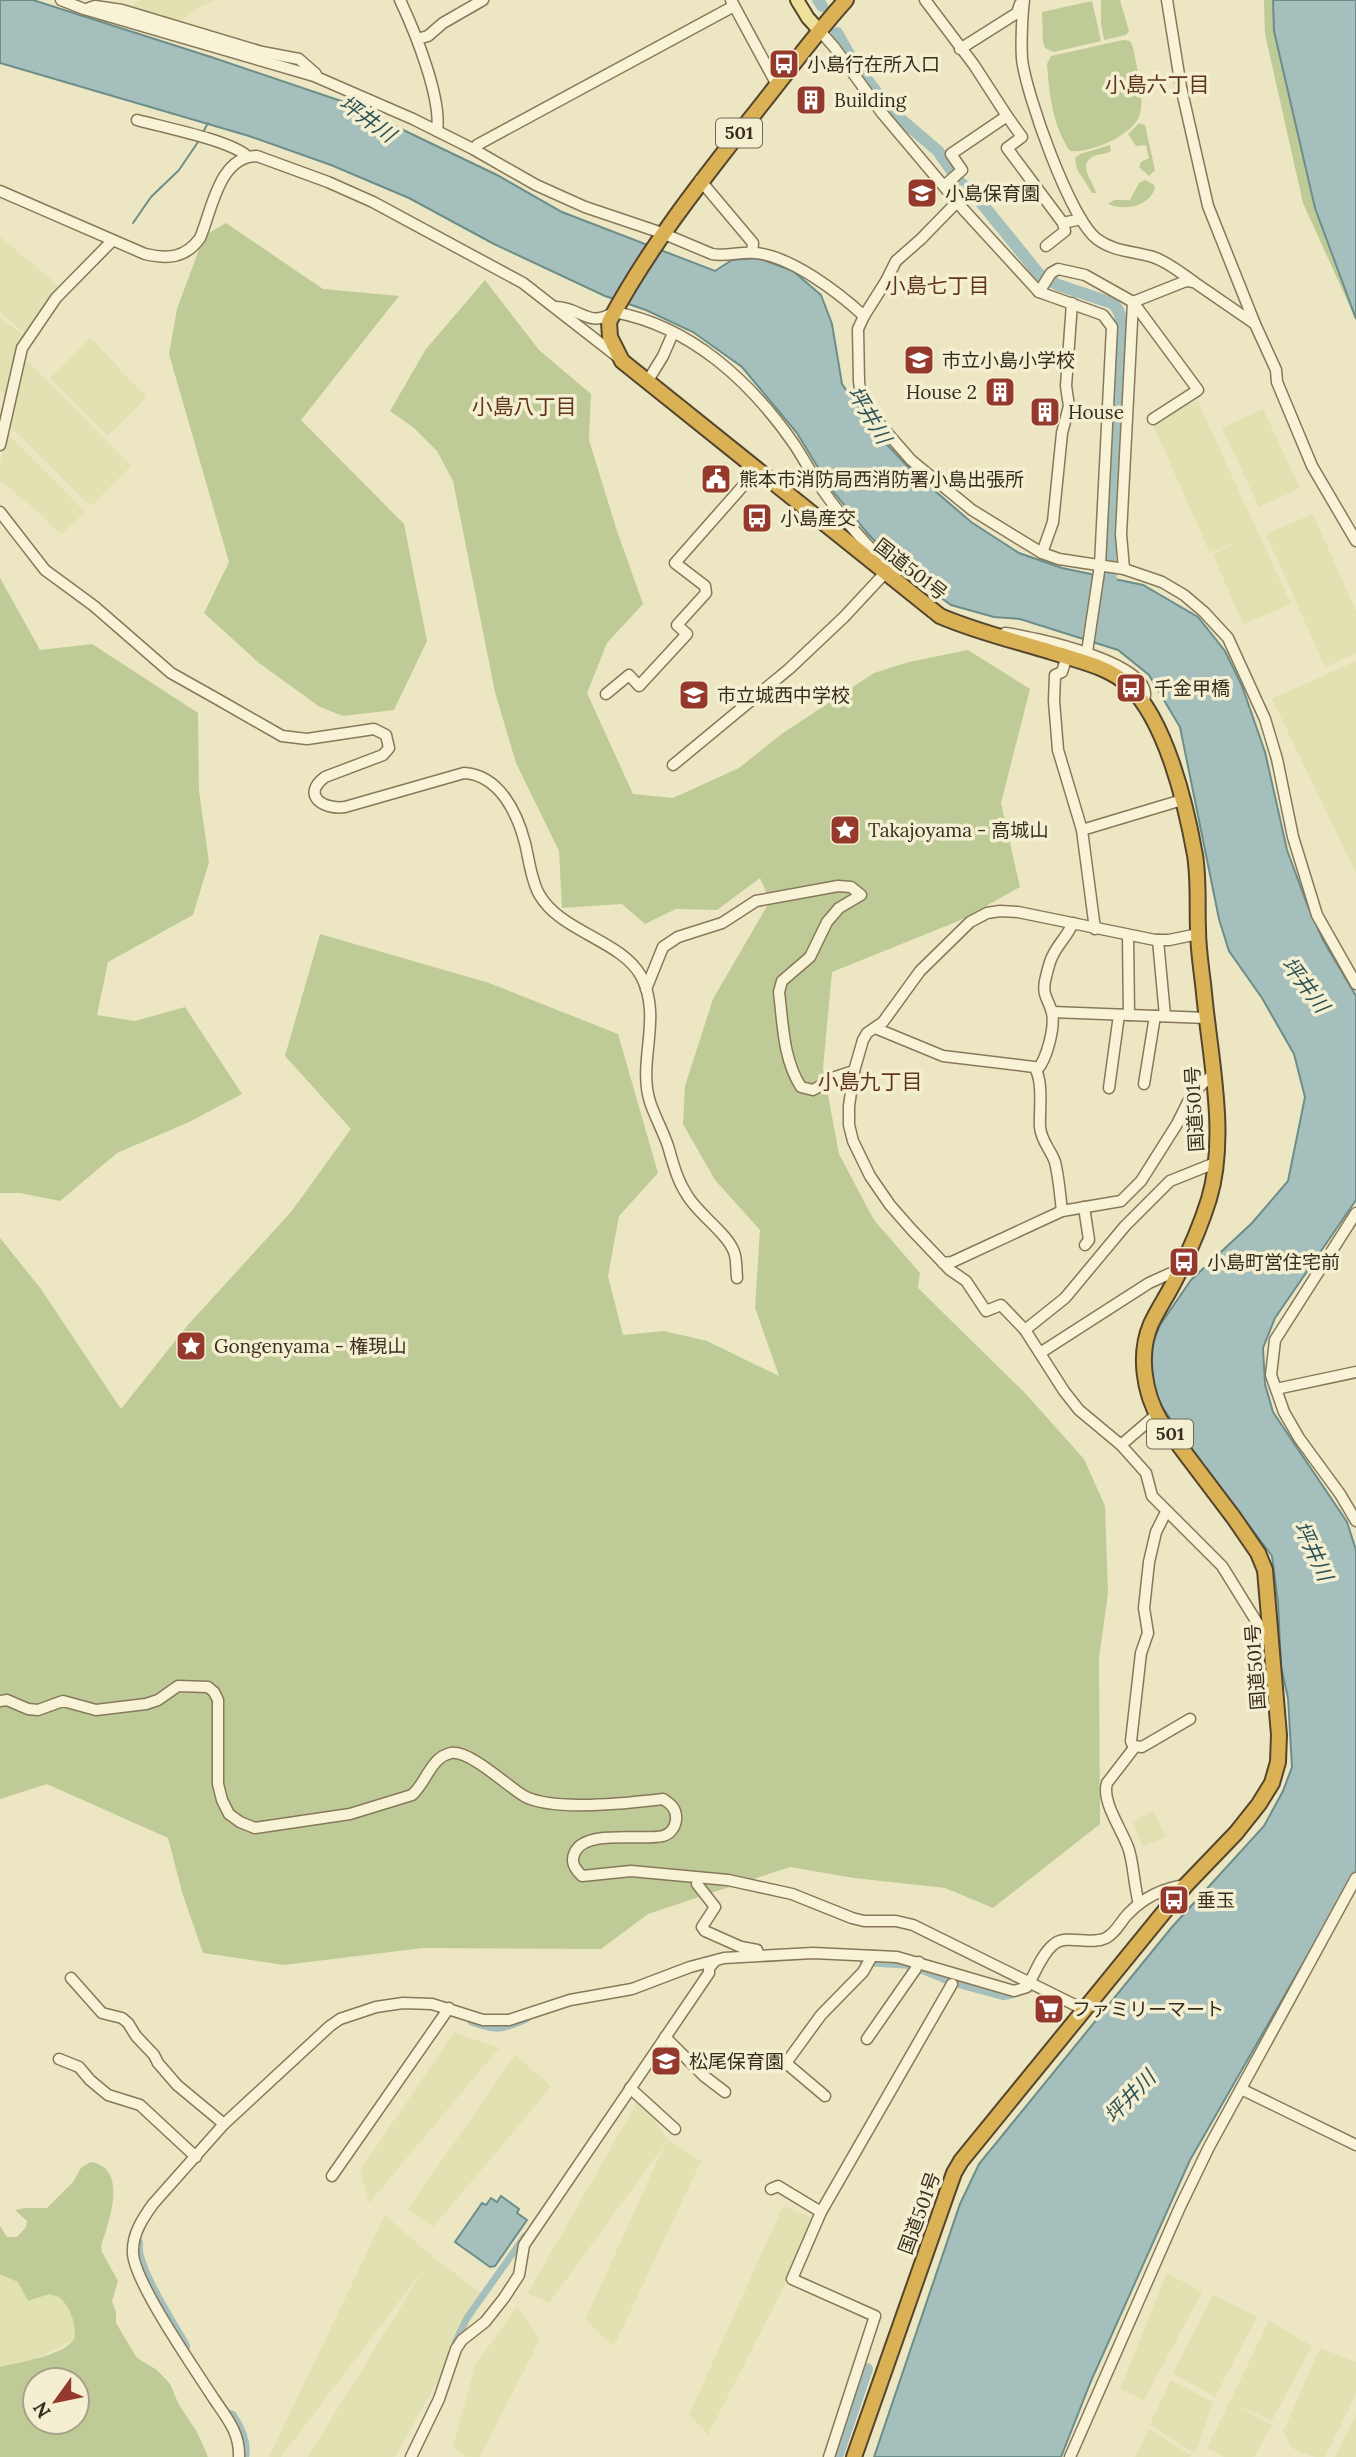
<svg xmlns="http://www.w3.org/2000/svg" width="1356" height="2457" viewBox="0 0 1356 2457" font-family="Lora,'Noto Sans JP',serif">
  <rect width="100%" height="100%" fill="#ede6c3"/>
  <g fill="#e2e1b1">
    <polygon points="141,0 216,0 200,7 178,23 130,10 132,5"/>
    <polygon points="0,237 59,286 26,334 0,313"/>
    <polygon points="0,317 24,336 9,398 0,390"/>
    <polygon points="90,338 147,397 107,436 50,378"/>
    <polygon points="23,357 131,466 91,506 9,426"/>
    <polygon points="1197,400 1291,604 1243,624 1213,555 1238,541 1210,553 1151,420"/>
    <polygon points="1263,409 1300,488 1259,507 1222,428"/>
    <polygon points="7,433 85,512 63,533 57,531 41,514 0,481 0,463"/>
    <polygon points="1313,514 1356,611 1356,653 1325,667 1266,534"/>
    <polygon points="1356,661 1356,873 1272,699"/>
    <polygon points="1153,1810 1166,1837 1143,1847 1133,1823"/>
    <polygon points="454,2032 499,2048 369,2203 360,2171"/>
    <polygon points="516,2054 551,2087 433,2227 408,2209"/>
    <polygon points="639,2099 668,2140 701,2161 614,2346 585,2320 665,2144 549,2303 528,2293"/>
    <polygon points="783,2206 818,2220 708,2435 689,2415"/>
    <polygon points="385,2215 433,2257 485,2296 395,2457 308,2457 426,2266 281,2457 269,2457"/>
    <polygon points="1167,2273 1202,2292 1144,2400 1120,2389"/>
    <polygon points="0,2274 59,2297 72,2314 75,2336 72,2341 29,2362 0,2367"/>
    <polygon points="1213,2295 1257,2317 1215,2397 1173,2373"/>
    <polygon points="517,2306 540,2339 480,2457 465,2457 453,2446 475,2366"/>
    <polygon points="1269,2321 1312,2346 1272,2420 1237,2406 1272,2425 1254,2457 1224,2457 1207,2448"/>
    <polygon points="1320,2348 1356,2362 1356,2394 1325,2457 1315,2457 1293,2449 1283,2432"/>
    <polygon points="1171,2380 1213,2402 1195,2454 1150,2424"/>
    <polygon points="1356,2413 1356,2457 1335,2457 1355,2416"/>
    <polygon points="1149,2429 1191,2455 1190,2457 1135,2457"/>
  </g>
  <g fill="#becb97" fill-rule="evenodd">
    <polygon points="1101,0 1120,0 1129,31 1126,35 1104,40 1101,23"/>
    <polygon points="1264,0 1273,0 1274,31 1315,208 1356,320 1303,203 1265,34"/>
    <polygon points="1092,1 1101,41 1054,52 1045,48 1043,42 1042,12"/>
    <path d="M1123,40L1130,41L1133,47C1136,65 1145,97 1140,114C1135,134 1090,154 1070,151C1053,127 1049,93 1047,64L1051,56Z"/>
    <polygon points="1139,123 1145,125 1155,170 1149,176 1139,167 1141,162 1149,158 1146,145 1136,146 1128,134"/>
    <path d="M1110,145L1111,151C1106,154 1100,154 1094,156C1076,165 1094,182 1096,193H1092L1077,169L1075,158L1080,154Z"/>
    <path d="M1145,180L1154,185L1155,189C1147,207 1126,211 1108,204L1114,200H1130L1139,183Z"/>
    <polygon points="226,223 323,289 399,296 301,420 404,524 427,641 394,710 343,716 320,707 259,663 204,613 229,562 169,354 177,309 204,236"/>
    <polygon points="485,280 539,350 591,394 589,440 617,531 643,604 607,643 587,693 633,794 673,798 739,768 783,733 874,673 909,662 968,650 1030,689 1001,803 1020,887 961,920 832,972 823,1068 839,1154 874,1220 920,1273 918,1288 1025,1393 1084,1459 1105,1506 1108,1593 1099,1658 1100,1824 993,1908 945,1888 854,1878 790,1867 648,1914 601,1949 423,1948 284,1965 203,1953 182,1892 168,1838 47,1784 0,1799 0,1238 41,1289 121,1409 187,1326 291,1212 351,1129 285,1056 320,934 489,983 618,1034 658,1173 619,1216 608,1276 623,1335 664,1331 707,1341 779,1376 755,1308 760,1230 715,1180 683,1124 685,1086 713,999 770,901 760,878 717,910 676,909 645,924 622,904 562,908 559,851 516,763 495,692 453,481 437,451 414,428 390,411 426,349"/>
    <polygon points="0,578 40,650 92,644 198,713 199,791 209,862 193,915 108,962 97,1015 135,1021 185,1007 242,1094 189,1122 117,1153 60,1201 20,1193 0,1193"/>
    <path d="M90,2162C130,2167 108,2224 101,2246L102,2252L118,2281L112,2301L116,2312V2323L137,2358L157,2370L170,2384L179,2405L197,2432L208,2457H0V2367C15,2363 71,2355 75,2336C75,2336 74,2326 74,2325C72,2313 68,2306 59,2297L49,2294L28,2301L18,2282L0,2274V2226L7,2237H17L26,2227L27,2221L15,2210L25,2208H47L73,2182L81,2168ZM77,2380V2422H35V2380Z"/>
  </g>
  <g fill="#a5c0bc" stroke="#6c8e8a" stroke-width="2">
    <polygon points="0,0 33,0 214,58 347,103 497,175 562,212 715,271 732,260 758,258 793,271 821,295 832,324 842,384 877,434 912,471 971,522 1019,553 1062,568 1143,585 1198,617 1225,651 1242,686 1265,752 1287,850 1307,904 1323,940 1356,996 1356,1200 1275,1318 1263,1348 1265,1384 1273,1412 1347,1522 1356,1550 1356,1871 1190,2160 1091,2381 1061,2457 874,2457 960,2204 979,2164 1172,1927 1264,1826 1283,1791 1292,1767 1288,1698 1281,1667 1278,1602 1272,1556 1180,1434 1156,1397 1149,1353 1160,1325 1191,1280 1252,1223 1288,1181 1305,1097 1294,1054 1262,998 1229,951 1219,919 1180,727 1149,675 1118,650 1020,619 994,617 951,605 902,569 868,534 831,489 797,433 742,367 693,332 646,310 605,296 494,244 409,198 331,165 249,136 0,63"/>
    <polygon points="1273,0 1356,0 1356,319 1315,208 1274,31"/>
    <polygon points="501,2196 519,2209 517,2213 527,2220 495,2266 490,2267 455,2242 482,2203 486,2205 491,2198 497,2202"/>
  </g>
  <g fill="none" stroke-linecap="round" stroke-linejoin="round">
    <g stroke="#6c8e8a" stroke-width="2">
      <polyline points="202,134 208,123"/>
      <polyline points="133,223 151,197 179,170 200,139"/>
    </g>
    <polyline stroke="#a5c0bc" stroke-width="7" points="455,2343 467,2318 525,2236"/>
    <g stroke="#a5c0bc" stroke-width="12">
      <polyline points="818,0 822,6"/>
      <path d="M837,33L854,63L890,110L938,151L959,181L979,200L1039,274L1058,285L1112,303C1123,312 1121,324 1121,338L1110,545L1111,592"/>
      <polyline points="865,1960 910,1963 952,1980"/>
      <polyline points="959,1982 1003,1994 1010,1993"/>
      <path d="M473,2020C497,2029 502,2027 525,2017"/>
      <path d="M137,2243C133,2266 172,2324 184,2346"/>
      <path d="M231,2416C239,2429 246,2442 243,2457"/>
      <polyline points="837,2457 867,2369"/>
    </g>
    <g stroke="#87785a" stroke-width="13">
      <g id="minor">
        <path d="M61,0L84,9L314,76L413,119L473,149L536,185L585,207L662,233L712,254C726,257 741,251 756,253C792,257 838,292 864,316"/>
        <path d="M400,0C415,32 442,98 437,131"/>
        <polyline points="731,0 777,85"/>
        <polyline points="925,0 974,65 1007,116 951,154 962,170 944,186"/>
        <path d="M1024,0C1022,16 1021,43 1022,59C1026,94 1070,219 1097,239C1114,252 1134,251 1153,257C1168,262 1181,273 1194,282"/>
        <polyline points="1167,0 1181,87 1208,206 1255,324 1276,370 1277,382 1312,466 1356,541"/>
        <polyline points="89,8 95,6 122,10 262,52 299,59 316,74"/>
        <polyline points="819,30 834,47 882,113 963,209 1039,292 1103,315 1112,327 1100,565 1087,652"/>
        <polyline points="417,39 428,36 443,23 483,0"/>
        <polyline points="960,49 1017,13 1020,4"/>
        <polyline points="1007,116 1022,137 1007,148 1063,223 1081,219"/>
        <path d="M137,120C162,127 229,140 247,156"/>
        <polyline points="477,145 734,6"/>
        <polyline points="700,180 753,243 752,252"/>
        <path d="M0,191L145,254C167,259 185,259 200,238C212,210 219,156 257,156L328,182L373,202L523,283L618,357"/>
        <polyline points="957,202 921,239 896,261 886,281 864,316 858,329 859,381 861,397 876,420 911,460 972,510 1042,553 1059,559 1124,569 1162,582 1184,595 1204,612 1228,638 1265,719 1277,759 1293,837 1317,915 1356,984"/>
        <polyline points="1046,246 1065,231 1063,223"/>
        <polyline points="1039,292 1051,273 1058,269 1085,275 1133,302 1198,390 1153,419"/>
        <polyline points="1133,302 1186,281 1194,282 1255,324"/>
        <path d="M556,307C580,307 589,329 614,312C691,326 751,382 794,444C804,459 812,475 822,489C840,515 869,549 892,569"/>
        <polyline points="647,382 663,356 673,333"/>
        <polyline points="0,445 22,348 56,298 112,241"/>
        <path d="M0,512L45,570L94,606L171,673L219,700L282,736L307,739L374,729L386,735L389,748L383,755L325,777C301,795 323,810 345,807L464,773C499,775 517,812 525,843C529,859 531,880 539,894C560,932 621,940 641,976C663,1018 637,1061 650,1102C655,1117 663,1131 668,1146C673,1163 677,1180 687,1195C698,1214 728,1234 734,1252C737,1259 736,1270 737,1278"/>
        <polyline points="1042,553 1053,522 1062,433 1069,406 1066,386 1072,303"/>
        <polyline points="1124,569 1121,534 1133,302"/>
        <path d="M1005,633C1029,636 1163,664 1143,702"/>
        <polyline points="1067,656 1062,672 1055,675 1054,701 1058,750 1082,830 1095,929"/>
        <polyline points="606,694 629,675 639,686 687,634 677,625 706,593 705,586 675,563 757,470"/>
        <polyline points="673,765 789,669 844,617 885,573"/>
        <polyline points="1082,830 1182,800"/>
        <polyline points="1198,934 1169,940 1155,940 1018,912 1000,911 987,913 970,922 920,971 883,1022 867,1033 863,1040 854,1071 849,1106 849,1125 853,1141 870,1176 890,1205 911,1229 950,1270 966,1281 986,1311 1001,1305 1025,1330 1064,1391 1079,1410 1121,1445 1146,1473 1152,1496 1222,1566 1271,1645"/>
        <polyline points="1128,935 1129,1015"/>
        <polyline points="1158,940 1165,1016"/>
        <path d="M646,989L663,947L678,937L722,923L756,901L838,886L851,887L861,895L839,908L827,922L810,957L782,981L779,992C783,1024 783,1059 801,1087L813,1090L835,1077L854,1071"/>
        <polyline points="1052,1012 1207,1018"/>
        <path d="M875,1028L943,1056L1034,1067C1044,1080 1039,1111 1040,1127C1041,1141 1051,1150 1055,1162C1059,1178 1060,1195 1062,1211"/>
        <path d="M1037,1070C1047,1059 1055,1027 1052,1013C1049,999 1042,997 1045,981C1047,973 1049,962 1053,955C1059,943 1068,935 1073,923"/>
        <polyline points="1144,1084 1155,1016"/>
        <polyline points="1109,1088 1119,1015"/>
        <polyline points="1084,1207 1089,1240 1085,1245"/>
        <polyline points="1356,1213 1275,1340 1271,1375 1284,1412 1299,1438 1340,1494 1356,1521"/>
        <polyline points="943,1263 952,1262 1062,1211 1121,1201 1141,1181 1177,1124 1192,1094 1213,1074"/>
        <polyline points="1025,1330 1065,1298 1125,1226 1170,1181 1215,1163"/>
        <polyline points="1040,1353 1149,1283 1180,1269"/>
        <polyline points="1276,1389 1356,1372"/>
        <polyline points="1121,1445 1157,1414"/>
        <polyline points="1166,1512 1156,1532 1149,1562 1144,1608 1148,1633 1141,1653 1131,1741 1133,1746 1142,1747 1190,1719"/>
        <path d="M0,1701L7,1700L28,1709L38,1710L63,1701L96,1710L146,1704L158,1700L178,1686L208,1687L214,1692L218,1700V1784L222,1800L229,1814L240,1822L255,1828L350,1814L412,1795C426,1783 431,1757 451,1753C470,1750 507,1786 524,1796C553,1812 630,1803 663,1799C671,1804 677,1809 676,1820C675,1828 670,1834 663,1836C642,1841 586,1829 575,1852C570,1862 575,1869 582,1876L631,1871L728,1880L792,1894L852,1918L864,1921H896L913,1925L1085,2010"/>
        <path d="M1134,1748L1107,1783C1101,1802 1123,1831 1129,1850C1134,1867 1134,1886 1139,1904"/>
        <polyline points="697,1884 715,1907 702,1927 705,1931 741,1947 757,1950 758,1954"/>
        <polyline points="71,1978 102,2013 122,2018 128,2023 136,2036 154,2055 158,2063 177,2085 224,2124"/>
        <polyline points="665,2037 704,2076 725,2092"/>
        <polyline points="867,2039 915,1970 919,1962"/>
        <polyline points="59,2059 79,2067 90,2080 108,2095 140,2105 196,2157"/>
        <polyline points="630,2088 675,2129"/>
        <polyline points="1241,2089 1356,2145"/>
        <polyline points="825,2096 786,2063 821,2015 863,1972 872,1956"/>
        <polyline points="332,2176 449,2008"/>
        <polyline points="771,2189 778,2186 821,2212"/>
        <path d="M239,2457C240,2433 227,2418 214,2399C196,2371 134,2282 133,2253C132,2234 143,2218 153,2204L224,2124L330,2026L340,2019L376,2007L403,2003L432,2004L483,2020H509L570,2000L632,1989L690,1967L724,1958L813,1953L897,1957L1014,1991L1027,1987C1035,1974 1041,1955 1053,1945C1066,1933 1090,1946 1106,1938C1117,1932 1120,1922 1128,1914C1143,1898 1164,1888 1186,1885"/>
        <polyline points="411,2457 439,2399 456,2349 462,2340 485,2322 504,2298 519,2275 524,2245 709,1973 709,1968 715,1961"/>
        <polyline points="829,2457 875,2316 792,2279 821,2212 952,1984"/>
        <polyline points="1070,2457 1180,2207 1209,2147 1356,1878"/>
      </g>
    </g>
    <g stroke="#54452e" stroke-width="16">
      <polyline id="major" points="797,0 808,18 819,30"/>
    </g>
    <g stroke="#54452e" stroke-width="18">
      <path id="highway" d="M846,0C816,33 790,69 762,104C707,174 651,243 609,322L610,337L622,361L940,616C979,633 1021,642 1061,655C1083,662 1110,668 1128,685C1166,720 1186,805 1195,855C1199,880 1197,905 1198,929C1198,951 1202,972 1204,993C1210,1057 1228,1136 1209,1199C1200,1228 1188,1255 1174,1282C1167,1296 1158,1309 1151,1324C1138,1354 1144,1393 1160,1420L1234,1518L1258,1553L1265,1570L1279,1735L1278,1762L1272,1783L1259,1804L1236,1833L1186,1885L961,2161L954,2173L854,2457"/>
    </g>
    <use href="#minor" stroke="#f8f2d6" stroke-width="10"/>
    <use href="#major" stroke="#efe19b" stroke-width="12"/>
    <use href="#highway" stroke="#dab255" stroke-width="14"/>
  </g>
  <defs>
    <g id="bus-square" transform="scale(1.575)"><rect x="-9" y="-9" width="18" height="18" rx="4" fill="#94392c" stroke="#f5efd2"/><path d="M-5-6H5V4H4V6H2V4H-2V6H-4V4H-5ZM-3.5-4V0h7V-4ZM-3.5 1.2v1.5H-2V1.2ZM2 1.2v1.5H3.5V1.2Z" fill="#fff"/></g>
    <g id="building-square" transform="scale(1.575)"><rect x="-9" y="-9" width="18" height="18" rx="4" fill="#94392c" stroke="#f5efd2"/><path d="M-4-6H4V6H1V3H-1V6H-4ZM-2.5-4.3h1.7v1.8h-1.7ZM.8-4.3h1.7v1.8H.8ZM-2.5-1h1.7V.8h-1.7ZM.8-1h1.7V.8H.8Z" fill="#fff"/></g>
    <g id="school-square" transform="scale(1.575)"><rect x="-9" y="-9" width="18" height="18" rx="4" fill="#94392c" stroke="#f5efd2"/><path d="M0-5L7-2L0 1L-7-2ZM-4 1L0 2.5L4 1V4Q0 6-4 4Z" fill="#fff"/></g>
    <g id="civic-square" transform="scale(1.575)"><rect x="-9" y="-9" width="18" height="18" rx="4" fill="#94392c" stroke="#f5efd2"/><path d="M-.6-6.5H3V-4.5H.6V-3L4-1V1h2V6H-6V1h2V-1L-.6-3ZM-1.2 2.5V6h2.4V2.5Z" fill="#fff"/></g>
    <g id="sight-square" transform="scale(1.575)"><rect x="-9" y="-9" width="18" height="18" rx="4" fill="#94392c" stroke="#f5efd2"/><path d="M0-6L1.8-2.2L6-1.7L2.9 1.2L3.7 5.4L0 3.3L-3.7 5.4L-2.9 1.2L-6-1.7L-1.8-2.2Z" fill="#fff"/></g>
    <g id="supermarket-square" transform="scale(1.575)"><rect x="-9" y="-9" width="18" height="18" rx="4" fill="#94392c" stroke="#f5efd2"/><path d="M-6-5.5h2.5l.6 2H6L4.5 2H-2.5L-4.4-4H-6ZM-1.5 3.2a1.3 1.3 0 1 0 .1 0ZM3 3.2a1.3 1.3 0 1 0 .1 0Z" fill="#fff"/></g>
  </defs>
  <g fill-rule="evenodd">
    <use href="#bus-square" x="784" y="64"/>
    <use href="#building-square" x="811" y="100"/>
    <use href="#school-square" x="922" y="193"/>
    <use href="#school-square" x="919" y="360"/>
    <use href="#building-square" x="1000" y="392"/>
    <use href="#building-square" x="1045" y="412"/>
    <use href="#civic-square" x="716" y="479"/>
    <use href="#bus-square" x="757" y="518"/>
    <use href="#bus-square" x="1131" y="688"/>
    <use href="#school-square" x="694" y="695"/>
    <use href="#sight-square" x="845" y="830"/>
    <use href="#bus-square" x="1184" y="1262"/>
    <use href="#sight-square" x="191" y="1346"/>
    <use href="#bus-square" x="1174" y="1900"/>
    <use href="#supermarket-square" x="1049" y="2009"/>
    <use href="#school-square" x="666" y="2061"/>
  </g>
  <g text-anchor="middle" stroke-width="7" stroke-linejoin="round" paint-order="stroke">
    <g fill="#f5efd2" stroke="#706754" stroke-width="2">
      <rect x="716" y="118.5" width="46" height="29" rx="5"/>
      <rect x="1147" y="1419.5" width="46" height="29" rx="5"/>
    </g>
    <g font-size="18" font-weight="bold" fill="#372d1e">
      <text x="739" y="139">501</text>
      <text x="1170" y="1440">501</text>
    </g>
    <g font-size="19" fill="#372d1e" stroke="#f5efd2" text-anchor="start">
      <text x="807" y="71">小島行在所入口</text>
      <text x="834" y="107">Building</text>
      <text x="945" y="200">小島保育園</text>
      <text x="942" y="367">市立小島小学校</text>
      <text x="977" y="399" text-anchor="end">House 2</text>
      <text x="1068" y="419">House</text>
      <text x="739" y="486">熊本市消防局西消防署小島出張所</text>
      <text x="780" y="525">小島産交</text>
      <text x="1154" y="695">千金甲橋</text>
      <text x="717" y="702">市立城西中学校</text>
      <text x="868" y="837">Takajoyama - 高城山</text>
      <text x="1207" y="1269">小島町営住宅前</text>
      <text x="214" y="1353">Gongenyama - 権現山</text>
      <text x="1197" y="1907">垂玉</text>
      <text x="1072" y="2016">ファミリーマート</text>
      <text x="689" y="2068">松尾保育園</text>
    </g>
    <g font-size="19" fill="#372d1e" stroke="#f5efd2">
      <text transform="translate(911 569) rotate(38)" y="7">国道501号</text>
      <text transform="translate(1194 1109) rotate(-93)" y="7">国道501号</text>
      <text transform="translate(1255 1667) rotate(-94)" y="7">国道501号</text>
      <text transform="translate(919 2213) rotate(-70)" y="7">国道501号</text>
    </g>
    <g font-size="21" fill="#62361e" stroke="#f5efd2">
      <text x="1157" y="92">小島六丁目</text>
      <text x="937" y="293">小島七丁目</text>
      <text x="524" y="414">小島八丁目</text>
      <text x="870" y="1089">小島九丁目</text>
    </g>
    <g font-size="21" font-style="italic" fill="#2e5356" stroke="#f5efd2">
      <text transform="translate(367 119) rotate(36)" y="7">坪井川</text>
      <text transform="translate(869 415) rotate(59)" y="7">坪井川</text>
      <text transform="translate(1305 985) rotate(53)" y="7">坪井川</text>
      <text transform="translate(1313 1551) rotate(65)" y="7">坪井川</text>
      <text transform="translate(1130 2097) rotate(-46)" y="7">坪井川</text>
    </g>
  </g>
  <g transform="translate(56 2401) rotate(237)"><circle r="33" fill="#f5efd2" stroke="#a9a18a" stroke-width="2"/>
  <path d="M0-5L12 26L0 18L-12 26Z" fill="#94392c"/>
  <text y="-10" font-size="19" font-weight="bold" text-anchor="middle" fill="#372d1e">N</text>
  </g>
</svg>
